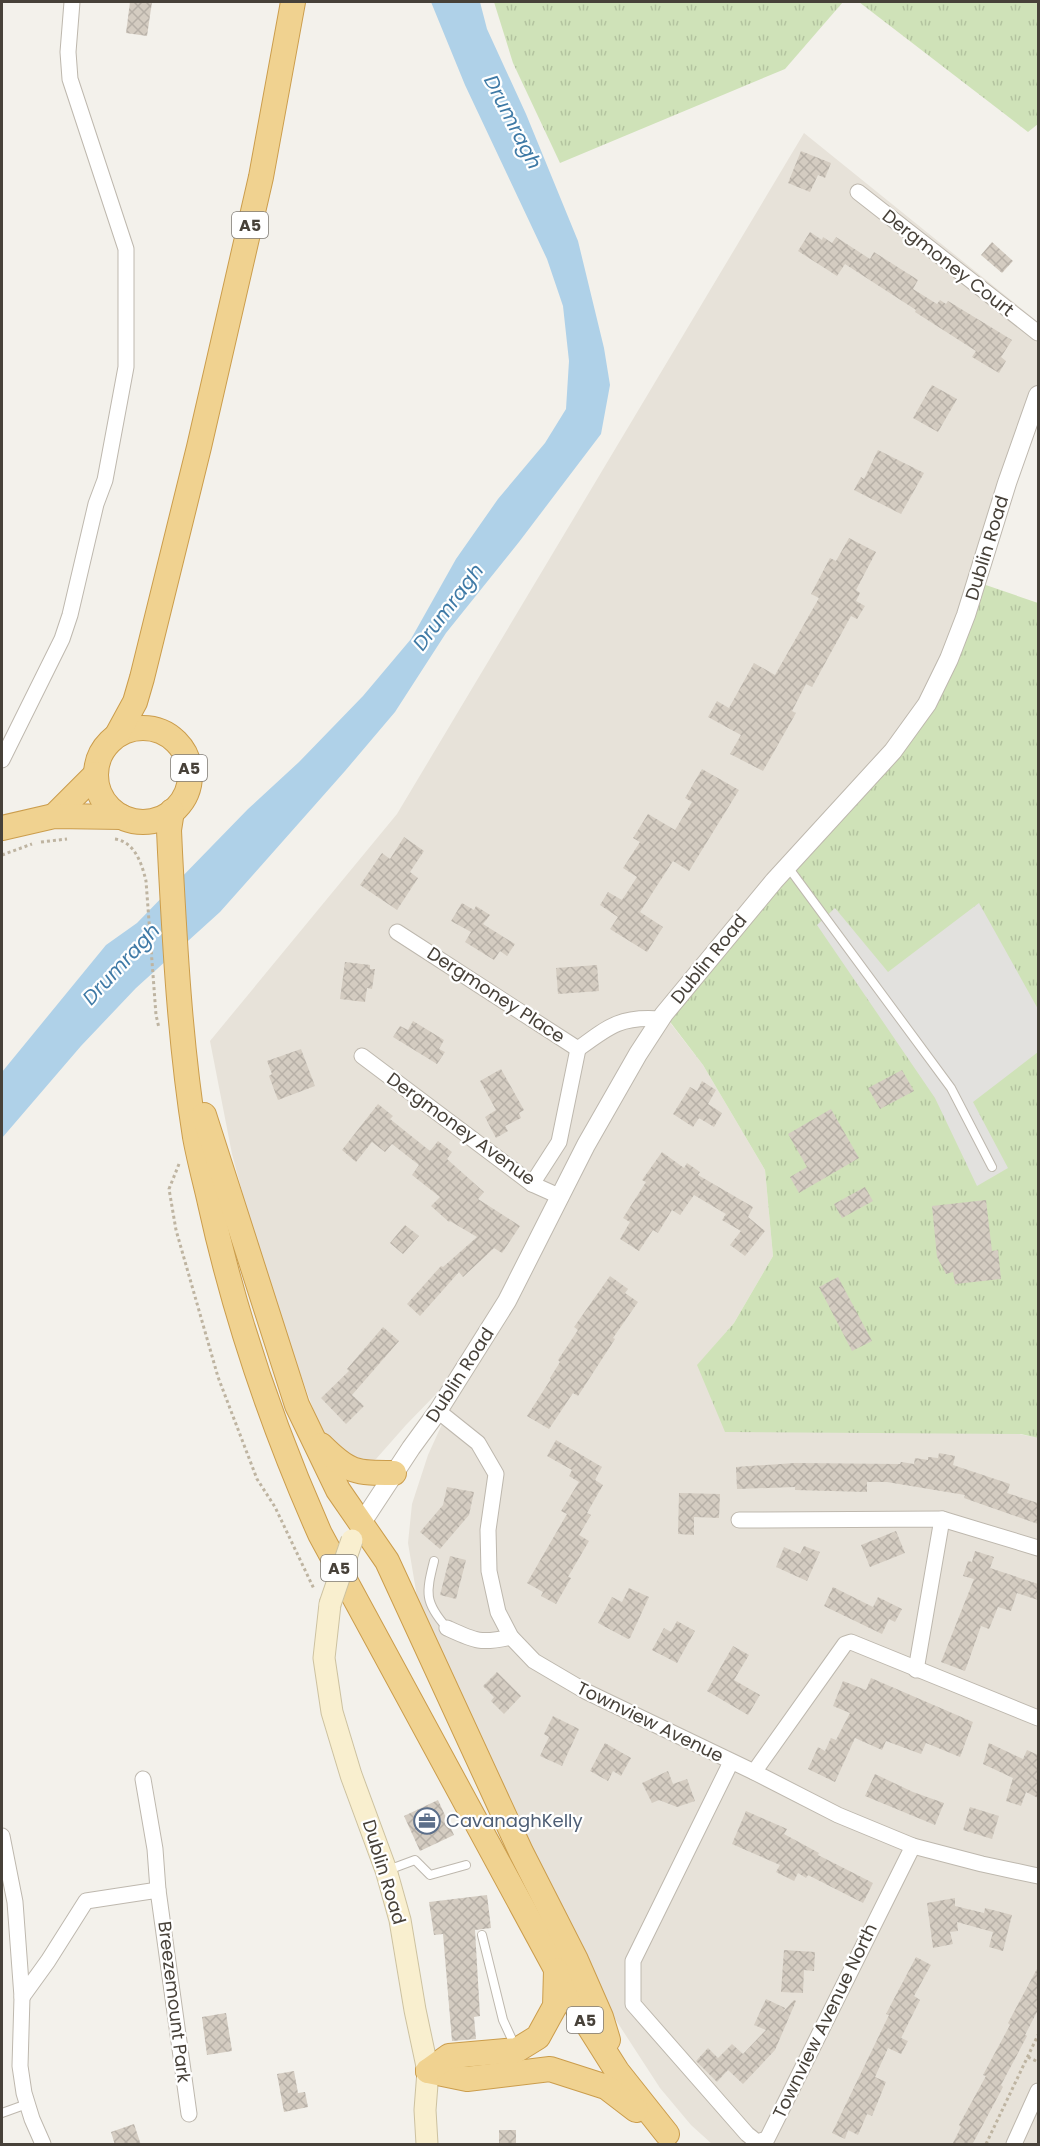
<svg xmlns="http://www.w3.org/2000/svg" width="1040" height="2146" viewBox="0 0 1040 2146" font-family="Poppins,sans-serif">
  <defs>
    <pattern id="grass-tufts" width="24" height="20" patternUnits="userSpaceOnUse" patternTransform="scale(1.5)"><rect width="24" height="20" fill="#cfe2b8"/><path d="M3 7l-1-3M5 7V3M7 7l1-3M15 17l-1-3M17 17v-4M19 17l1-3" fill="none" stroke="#b3c39f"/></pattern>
    <pattern id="building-cross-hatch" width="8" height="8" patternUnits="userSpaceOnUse" patternTransform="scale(1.5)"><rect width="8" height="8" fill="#d4ccc1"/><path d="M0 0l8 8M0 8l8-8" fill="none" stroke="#b7b0a7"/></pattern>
  </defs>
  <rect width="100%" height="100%" fill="#f3f1eb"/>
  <polygon fill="#e7e2d9" points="804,133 1038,322 1038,398 927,704 668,1020 703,1065 765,1170 773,1256 734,1323 698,1365 1038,1438 1038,2144 712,2144 691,2125 660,2088 610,2011 580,1954 419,1609 408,1543 412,1504 428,1455 473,1356 406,1425 376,1459 363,1466 349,1460 321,1430 266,1281 232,1154 210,1041 397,814"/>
  <g fill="url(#grass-tufts)">
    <polygon points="494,2 843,2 785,69 560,163 513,63"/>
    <polygon points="859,2 1038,2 1038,124 1028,132"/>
    <polygon points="977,582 1038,603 1038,1438 1021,1434 725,1432 697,1365 734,1323 773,1256 765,1170 703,1065 664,1014 927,704"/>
  </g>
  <polygon fill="#e2e1de" points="979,903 1038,1009 1038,1052 973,1102 1008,1168 977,1186 935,1098 817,925 835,908 888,972"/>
  <polygon fill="#afd1e8" points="431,2 480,2 487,29 526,114 578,241 604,348 610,385 601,434 519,542 446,633 395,712 345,771 220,912 136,988 81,1046 2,1138 2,1072 106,945 137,923 248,809 299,762 363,696 411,639 456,559 498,499 545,443 566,409 569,361 563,306 547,259 465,85"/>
  <g fill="url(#building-cross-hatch)">
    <polygon points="130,2 152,2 147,36 126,33"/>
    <polygon points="801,151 831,163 825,178 818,175 810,192 788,183"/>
    <polygon points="810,232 822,240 823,237 832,243 836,237 870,259 874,252 918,280 913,289 937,304 940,300 946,304 948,301 1012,340 1001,357 1006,361 999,373 972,357 976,351 915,312 916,310 845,264 837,276 798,251"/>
    <polygon points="992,242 1013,261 1002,273 981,255"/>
    <polygon points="932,385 957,399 938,432 913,418"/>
    <polygon points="878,450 924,473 901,514 854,490 861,477 864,479"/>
    <polygon points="849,538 876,552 856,590 860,593 856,601 865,606 857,619 851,616 812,687 806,684 792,711 796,713 763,771 730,754 741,735 708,717 717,701 729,708 754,663 775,675 819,598 811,594 830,558 836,561"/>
    <polygon points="702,769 739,790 689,871 673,861 640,912 663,927 647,952 610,929 618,917 600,905 608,892 622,900 637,877 623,868 640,842 633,838 648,814 675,830 692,802 685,798"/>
    <polygon points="404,837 424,851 410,872 418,878 397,910 360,885 382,853 390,859"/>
    <polygon points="462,903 474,910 476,906 490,915 483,924 515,944 507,956 500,951 494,960 465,942 471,932 451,921"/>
    <polygon points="345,962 370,965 370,969 375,969 372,989 367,988 365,1002 340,999"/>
    <polygon points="597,965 599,991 558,994 556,968"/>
    <polygon points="413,1021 444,1040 439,1049 445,1052 437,1064 393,1037 400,1026 408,1030"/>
    <polygon points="301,1049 315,1086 278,1100 269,1076 272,1074 267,1061"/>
    <polygon points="501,1069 524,1110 519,1113 521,1118 505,1126 508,1131 496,1138 485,1117 496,1110 480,1081"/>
    <polygon points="902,1070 914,1091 880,1109 868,1088"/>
    <polygon points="702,1081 716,1090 708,1104 722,1113 714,1127 699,1118 693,1127 673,1114 690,1087 697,1091"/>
    <polygon points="378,1104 393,1116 390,1119 430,1151 438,1141 452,1152 447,1159 484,1192 478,1199 520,1226 502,1253 494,1248 463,1277 459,1272 420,1316 407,1304 441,1266 443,1267 477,1237 450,1221 449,1222 431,1206 440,1197 412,1175 419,1165 392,1144 385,1152 372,1142 356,1162 342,1150"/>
    <polygon points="831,1109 859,1158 799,1193 790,1177 807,1167 788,1134"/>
    <polygon points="662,1152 684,1168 687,1163 700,1172 698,1175 753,1207 748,1217 765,1231 745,1256 730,1245 741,1231 722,1220 726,1214 694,1195 680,1215 672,1210 658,1233 653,1230 639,1251 620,1239 630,1222 623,1218 646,1182 642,1180"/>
    <polygon points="865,1187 873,1201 842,1218 834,1204"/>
    <polygon points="986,1200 992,1251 998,1250 1001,1279 955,1284 953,1272 946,1274 937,1257 932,1206"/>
    <polygon points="405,1225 419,1236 403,1254 390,1243"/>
    <polygon points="610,1276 628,1289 625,1293 638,1302 613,1338 615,1339 578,1396 573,1393 549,1429 527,1416 551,1379 550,1378 560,1362 558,1360 578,1330 574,1327"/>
    <polygon points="838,1277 872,1341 852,1351 819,1287"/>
    <polygon points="383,1327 399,1341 352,1395 364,1406 346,1424 321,1398 349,1371 347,1369"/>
    <polygon points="556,1440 602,1467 595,1480 603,1485 587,1513 591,1515 579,1535 589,1541 568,1577 571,1578 556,1604 541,1596 543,1592 527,1583 567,1514 561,1511 579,1482 569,1476 572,1470 547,1456"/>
    <polygon points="939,1453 955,1456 953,1465 1010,1484 1007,1493 1038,1503 1038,1524 964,1498 965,1495 887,1482 867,1482 867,1492 795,1490 795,1487 737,1489 736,1467 795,1463 900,1464 901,1462 914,1464 915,1458 928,1460 928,1457 938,1458"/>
    <polygon points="447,1487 474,1492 469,1515 440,1549 420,1532 443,1505"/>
    <polygon points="679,1493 720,1494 719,1518 694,1517 694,1535 678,1534"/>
    <polygon points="896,1531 905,1553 870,1567 861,1545"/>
    <polygon points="804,1546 820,1552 807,1581 776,1567 784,1547 800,1554"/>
    <polygon points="975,1551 994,1557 990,1568 1038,1584 1038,1600 1017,1593 1011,1611 998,1607 989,1629 981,1626 965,1671 941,1662 974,1579 963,1576 968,1561 972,1562"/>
    <polygon points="450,1556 466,1560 456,1599 440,1595"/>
    <polygon points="833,1587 873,1607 878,1597 902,1609 895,1622 889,1619 882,1634 824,1606"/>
    <polygon points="629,1588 649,1597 630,1638 628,1639 598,1623 612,1597 622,1602"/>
    <polygon points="677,1621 695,1631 677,1663 652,1650 664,1628 671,1632"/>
    <polygon points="733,1646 749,1655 734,1680 760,1695 748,1715 707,1691"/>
    <polygon points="497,1672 521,1696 504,1714 491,1701 494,1697 483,1686"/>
    <polygon points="871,1678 973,1722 960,1757 926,1743 921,1754 886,1741 882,1750 855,1738 835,1782 808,1769 818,1747 825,1751 831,1738 836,1740 850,1713 833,1706 843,1681 866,1690"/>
    <polygon points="553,1716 579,1729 562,1766 540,1756 549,1737 544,1734"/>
    <polygon points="605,1743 631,1758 621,1776 613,1771 608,1781 590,1771"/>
    <polygon points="989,1743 1023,1759 1027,1750 1038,1755 1038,1798 1026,1792 1021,1806 1006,1801 1013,1778 983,1764"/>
    <polygon points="668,1771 673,1784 687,1779 695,1801 677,1807 659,1800 652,1803 642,1783"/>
    <polygon points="875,1774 913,1792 944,1803 935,1825 865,1796"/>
    <polygon points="438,1800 454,1835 420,1851 404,1816"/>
    <polygon points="970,1807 999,1816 992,1839 963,1830"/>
    <polygon points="746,1811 787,1829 784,1834 819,1853 818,1855 873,1883 863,1903 808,1875 806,1878 798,1873 794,1881 776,1872 780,1865 732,1844"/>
    <polygon points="487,1895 491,1928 475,1930 480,2016 474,2017 476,2039 452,2041 443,1934 434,1935 429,1902"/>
    <polygon points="955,1898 955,1906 984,1913 985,1908 1012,1915 1003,1951 989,1947 993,1932 957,1922 958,1931 950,1932 953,1944 933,1948 927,1903"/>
    <polygon points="784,1950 815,1952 814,1971 804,1970 803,1993 781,1992"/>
    <polygon points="916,1957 931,1965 914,1996 920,2000 901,2038 908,2041 901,2054 888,2048 875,2077 886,2082 872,2116 867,2114 858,2135 848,2130 845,2139 832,2133 889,2015 886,2014"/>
    <polygon points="1038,1967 1038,2010 1025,2035 1027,2036 1001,2085 1003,2087 972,2145 952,2145 961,2127 959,2125 986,2076 983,2075 1010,2025 1008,2023"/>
    <polygon points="766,1999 785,2008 783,2012 794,2000 796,2001 775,2050 743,2084 728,2070 717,2082 696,2061 708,2048 718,2058 732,2044 743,2054 766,2030 754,2025"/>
    <polygon points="226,2013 232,2051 207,2055 202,2017"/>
    <polygon points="294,2071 298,2093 305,2092 308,2107 284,2112 277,2074"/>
    <polygon points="134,2124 141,2145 115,2145 111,2132"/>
    <rect x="499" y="2130" width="17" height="15"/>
  </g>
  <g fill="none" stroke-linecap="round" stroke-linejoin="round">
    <g stroke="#beb8ae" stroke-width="10">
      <g id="service">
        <polyline points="788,867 951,1088 992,1167"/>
        <path d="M434,1561C426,1593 424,1602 447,1628"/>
        <polyline points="388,1870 415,1860 430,1875 466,1865"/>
        <polyline points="482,1935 503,2020 515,2046"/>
        <polyline points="2,2113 27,2104"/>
      </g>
    </g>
    <g stroke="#beb8ae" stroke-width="17">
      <g id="minor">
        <polyline points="858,192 1038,333"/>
        <polyline points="2,760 62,639 70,615 96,504 105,480 126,367 126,249 70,79 68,52 72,2"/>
        <path d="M397,932L578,1049C609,1026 621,1016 660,1019"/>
        <polyline points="362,1056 532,1184 561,1197"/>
        <polyline points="532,1184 559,1142 578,1049"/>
        <polyline points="438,1411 478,1443 496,1474 488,1530 489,1571 498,1612 511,1637 534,1661 585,1691 754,1772 838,1815 913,1846 982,1864 1038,1876"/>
        <polyline points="739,1520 942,1519 1038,1548"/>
        <path d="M447,1628C475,1641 480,1644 511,1637"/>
        <polyline points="916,1670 942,1519"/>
        <polyline points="731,1762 633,1961 633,2004 747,2134 757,2142 767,2139 913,1846"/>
        <polyline points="754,1772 845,1644 851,1642 1038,1718"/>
        <polyline points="143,1779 155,1849 158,1890"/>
        <polyline points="2,1836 15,1902 22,1997 20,2066 24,2093 32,2119 43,2144"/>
        <polyline points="22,1997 48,1961 86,1901 158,1890 189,2114"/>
        <polyline points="1014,2144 1038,2091"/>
      </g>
    </g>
    <g stroke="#beb8ae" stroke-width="20">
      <polyline id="tertiary" points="361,1524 411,1448 438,1411 507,1301 586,1145 638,1054 664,1014 774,881 893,751 927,704 949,659 966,615 1007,483 1038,395"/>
    </g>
    <g stroke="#cdc2a0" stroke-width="23">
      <polyline id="secondary" points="330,1604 324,1658 332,1712 351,1775 386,1870 400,1920 415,2010 428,2071 425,2110 427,2144"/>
    </g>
    <g stroke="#cb9d4c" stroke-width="26">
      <g id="trunk">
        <circle cx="143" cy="775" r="47"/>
        <polyline points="117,735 135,702 142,678 199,447 261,177 293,2"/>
        <path d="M172,811L169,830L170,852C175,948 180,1042 195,1137C199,1159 205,1181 210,1203C235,1317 273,1428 320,1534L576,2006L617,2071L667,2134"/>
        <polyline points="54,816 96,774"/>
        <polyline points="2,828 54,816 122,817"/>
        <polyline points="204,1115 297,1405 338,1490 387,1561 521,1852 576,1960 601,2017 608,2040"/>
        <path d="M321,1445C349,1473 355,1473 394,1473"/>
        <polyline points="428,2071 467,2079 550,2069 606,2087 636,2110"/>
        <polyline points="428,2071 449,2056 517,2050 538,2037 555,2006 556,1970"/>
      </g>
    </g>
    <g stroke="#beb4a1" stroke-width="3" stroke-dasharray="3 3" stroke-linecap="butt">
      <path d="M115,839C135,842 142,864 146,881L156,1015L159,1028"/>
      <polyline points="41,842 67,839"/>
      <polyline points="2,855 32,844"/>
      <polyline points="179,1164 169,1189 176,1230 218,1377 257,1479 275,1507 314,1589"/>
      <polyline points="1028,2057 1038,2062"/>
      <polyline points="986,2144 1038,2035"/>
    </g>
    <use href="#service" stroke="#fff" stroke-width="8"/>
    <use href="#minor" stroke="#fff" stroke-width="15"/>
    <use href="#tertiary" stroke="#fff" stroke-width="18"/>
    <use href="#secondary" stroke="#f9efcf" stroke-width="21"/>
    <use href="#trunk" stroke="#f0d290" stroke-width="24"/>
    <g stroke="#cdc2a0" stroke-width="23" stroke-linecap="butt">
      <polyline id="secondary-bridge" points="330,1604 352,1540"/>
    </g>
    <use href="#secondary-bridge" stroke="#f9efcf" stroke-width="21"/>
  </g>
  <defs>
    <g id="office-ring" transform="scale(1.35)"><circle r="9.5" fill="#fff" stroke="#5c6f8a" stroke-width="1.5"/><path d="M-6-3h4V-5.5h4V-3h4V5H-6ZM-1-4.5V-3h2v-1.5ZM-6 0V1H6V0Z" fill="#5c6f8a"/></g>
  </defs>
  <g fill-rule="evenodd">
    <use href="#office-ring" x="427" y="1821"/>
  </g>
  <g text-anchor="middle" stroke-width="4.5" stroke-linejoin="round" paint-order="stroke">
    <g fill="#fff" stroke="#7e7a74" stroke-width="1.5">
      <rect x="232" y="212" width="36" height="26" rx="4.5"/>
      <rect x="171" y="755" width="36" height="26" rx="4.5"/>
      <rect x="321" y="1555" width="36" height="26" rx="4.5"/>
      <rect x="567" y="2007" width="36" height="26" rx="4.5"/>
    </g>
    <g font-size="16" font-weight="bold" fill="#474139">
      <text x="250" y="231">A5</text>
      <text x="189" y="774">A5</text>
      <text x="339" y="1574">A5</text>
      <text x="585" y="2026">A5</text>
    </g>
    <g font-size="18" fill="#474139" stroke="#fff">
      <text transform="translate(948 263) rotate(38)" y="6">Dergmoney Court</text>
      <text transform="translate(987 548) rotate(-73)" y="6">Dublin Road</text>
      <text transform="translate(709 959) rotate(-51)" y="6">Dublin Road</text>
      <text transform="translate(496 995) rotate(33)" y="6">Dergmoney Place</text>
      <text transform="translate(461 1129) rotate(36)" y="6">Dergmoney Avenue</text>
      <text transform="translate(460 1375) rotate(-57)" y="6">Dublin Road</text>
      <text transform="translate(650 1722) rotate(26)" y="6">Townview Avenue</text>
      <text transform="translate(384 1872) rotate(73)" y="6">Dublin Road</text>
      <text transform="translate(174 2002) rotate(83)" y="6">Breezemount Park</text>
      <text transform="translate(825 2021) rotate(-64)" y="6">Townview Avenue North</text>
    </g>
    <g font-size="18" fill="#4e5e75" stroke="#fff" text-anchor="start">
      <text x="446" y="1827">CavanaghKelly</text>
    </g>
    <g font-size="20" font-style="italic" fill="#3f7aa6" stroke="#fff">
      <text transform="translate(513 122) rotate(63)" y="7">Drumragh</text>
      <text transform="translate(448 607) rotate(-53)" y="7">Drumragh</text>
      <text transform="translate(121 964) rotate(-47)" y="7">Drumragh</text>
    </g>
  </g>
  <rect width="1040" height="2146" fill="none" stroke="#474139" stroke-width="6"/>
</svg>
